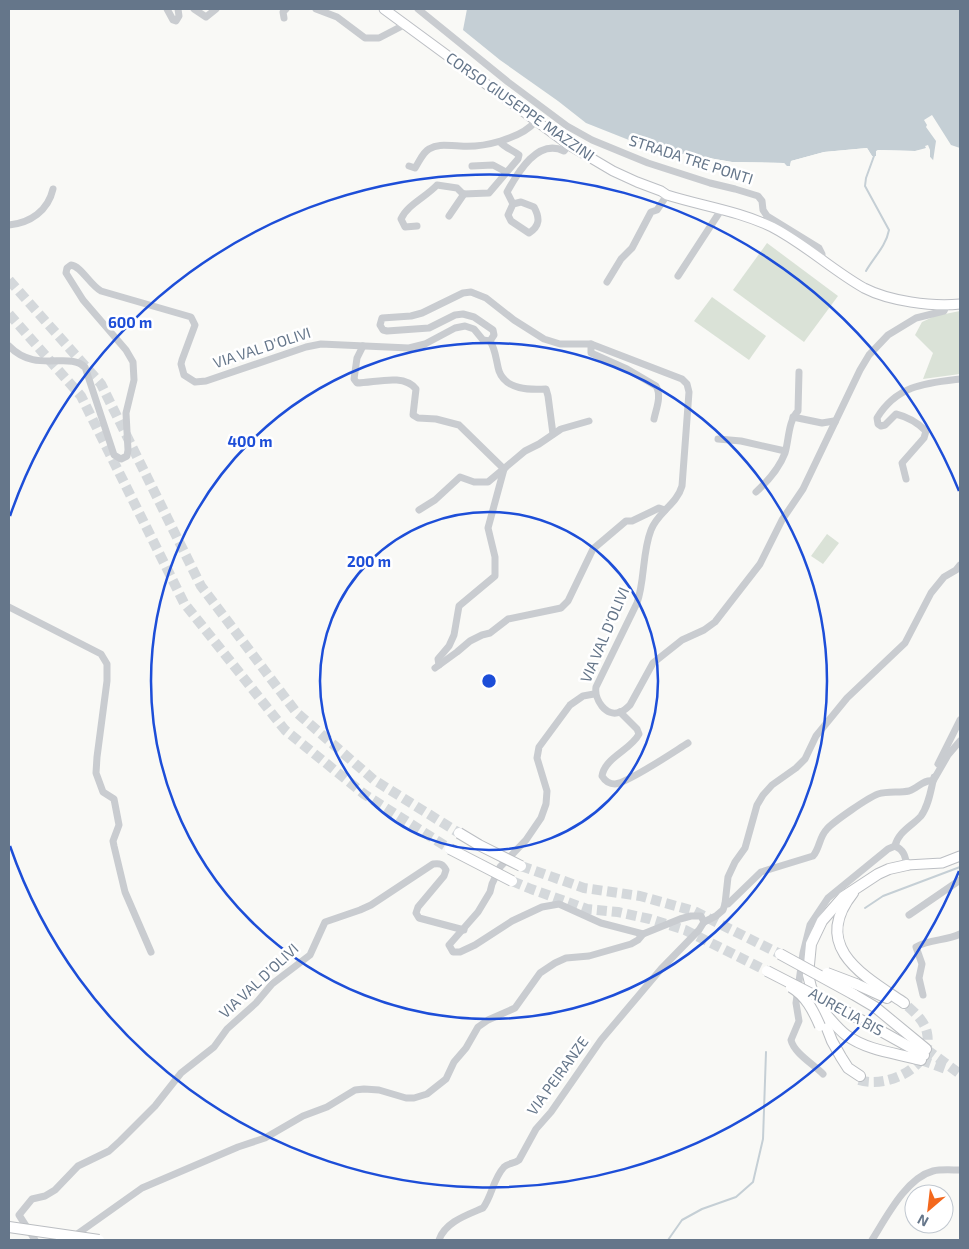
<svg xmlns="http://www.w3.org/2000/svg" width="969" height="1249" viewBox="0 0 969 1249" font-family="'Exo 2',sans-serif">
  <rect width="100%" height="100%" fill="#f9f9f6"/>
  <g fill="#dae2d7">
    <polygon points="767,243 838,296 804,342 733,290"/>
    <polygon points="712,297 766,336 749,360 694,321"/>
    <polygon points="960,311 960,374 923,379 933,353 915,335 922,322 935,316"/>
    <polygon points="827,534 839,543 823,564 811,556"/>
  </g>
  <polygon fill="#c5cfd5" points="467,9 960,9 960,148 951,145 932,115 924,120 927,125 926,127 936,141 933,161 930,157 930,150 926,148 915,151 878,150 876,152 877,156 872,156 867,148 824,152 791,161 790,166 787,167 784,163 732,162 686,154 663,154 647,149 644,146 586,123 558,101 500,60 463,30"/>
  <polygon fill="#f9f9f6" points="928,145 930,150 930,157 934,161 933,163 930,162 928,158 927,150 915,154 879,153 879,158 872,159 866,150 861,150 825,154 793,163 791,168 787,169 783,165 732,164 686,156 667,156 666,154 686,154 732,162 784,163 787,166 790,166 791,161 824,152 867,148 872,156 876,156 876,151 878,150 915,151 924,150 926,148 925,146"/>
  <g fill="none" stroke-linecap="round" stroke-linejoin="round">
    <g stroke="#c5cfd5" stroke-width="2">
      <path d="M866,271C874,257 886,246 889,230L865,186L866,178L874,156"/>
      <polyline points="865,908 883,896 960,867"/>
      <polyline points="668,1240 682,1220 702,1209 736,1197 753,1182 763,1139 766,1052"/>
    </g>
    <g stroke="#d4d8db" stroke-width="10" stroke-dasharray="10 5" stroke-linecap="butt">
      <polyline points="9,280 101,384 201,586 296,712 374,780 459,833"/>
      <polyline points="9,314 81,396 184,603 285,730 364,794 450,849"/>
      <polyline points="521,866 584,888 640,896 694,911 780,954"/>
      <polyline points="512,881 531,889 587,909 618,912 650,919 685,930 767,971"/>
      <polyline points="926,1049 960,1074"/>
      <polyline points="921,1060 946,1069"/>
      <path d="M859,1080C887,1089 934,1067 927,1033C925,1021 913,1011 904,1003"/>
    </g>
    <g stroke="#bcbfc4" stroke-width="11">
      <g id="major">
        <path d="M384,9L569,145L613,171L637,182L661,191L667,195C702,206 739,211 772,227C805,244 832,270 864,288C889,301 932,307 960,304"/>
        <polyline points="907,865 942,863 960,856"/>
      </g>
    </g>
    <g stroke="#bbbec2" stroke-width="12">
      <g id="highway">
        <path d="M853,893C810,947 864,976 904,1003"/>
        <polyline points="856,984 887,998"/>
        <polyline points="853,994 875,1007 926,1049"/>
        <polyline points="843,1010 924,1055"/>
        <path d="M824,1012C831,1020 838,1029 846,1035C868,1051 896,1053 921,1060"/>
        <polyline points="860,1076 848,1068 841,1057 832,1041 811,987 808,975 811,944 822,921 843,897 878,874 889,869 907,865"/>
      </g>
    </g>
    <g stroke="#c9ccd0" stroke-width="7">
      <polyline points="167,9 173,20 176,21 179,16 178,9"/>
      <polyline points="194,9 206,17 216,9"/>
      <polyline points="316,9 337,17 365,38 379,38 406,24"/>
      <polyline points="418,9 508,82 567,126 592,140 648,163 710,183 735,189 758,196 762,201 763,210 767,216 819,248 822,254 822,258"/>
      <polyline points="284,18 283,12 286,9"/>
      <path d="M409,166L415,168C419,162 423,152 429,149C439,143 449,146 460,146C482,148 521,139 536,121"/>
      <polyline points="472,166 493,165 506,172"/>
      <path d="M513,204L508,215L511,221L529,233C540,226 540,218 534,207L521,202L513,204L507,192C518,172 538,138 564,151L569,145"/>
      <polyline points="449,216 464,194"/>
      <path d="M9,225C30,223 48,211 53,189"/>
      <path d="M417,226L405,227L401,219C407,205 426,197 437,185L457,188L463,194L489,193L518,159L519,155C513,150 505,148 500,142"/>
      <polyline points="678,276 721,210"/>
      <polyline points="607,282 621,259 632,248 651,212 657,210 667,195"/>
      <path d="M490,341C496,350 496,361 499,371C506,390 530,390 546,389L548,396L553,434"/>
      <path d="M591,344V353L627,369L656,386C662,396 656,409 654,419"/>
      <path d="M9,346C36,374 68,351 85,367L114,455L121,459L127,456L128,450L126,413L134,380L133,362L126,350L83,300L66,273L67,268L71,265C81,266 90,285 101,291L191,317L195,325L182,360L181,364L184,375L195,382L206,381L306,347L321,344L409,348L425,344L455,328L465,326L474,329L483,340L490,341L494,335L493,330L474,317L463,314L455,315L429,328L387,331L383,330L380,325L382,318L411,316L422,313L463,293L471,292L486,298L514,320L544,339L560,344H591L682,379L687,384L689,392L682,486C677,504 657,513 651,530C642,553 645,580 637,603L596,687C594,699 606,718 620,712C624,711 627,708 630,705L653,663L682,640L704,630L715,622L760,564L782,520L803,489L860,370L869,355L888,335L916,318L944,311L947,305"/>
      <path d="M363,346L357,358L354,379L357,383C375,383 403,373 416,389L413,415L418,418L436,419L459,425L504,469"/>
      <polyline points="793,417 822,423 834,421 835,422"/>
      <polyline points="718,439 741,441 785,451"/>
      <path d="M906,479L902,463L924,438L926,431C917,422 908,417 896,414L885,425L881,426L878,424L877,418C897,385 926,383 960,379"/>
      <path d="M756,492C768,481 779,469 785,453C789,440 788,421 798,411L799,372"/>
      <polyline points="419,510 435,500 460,477 474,482 488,482 525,451 539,444 561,429 589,421"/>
      <polyline points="9,607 101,654 107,664 107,681 97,757 96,773 103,792 114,799 119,825 113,841 114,846 125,892 151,952"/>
      <polyline points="439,665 438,659 449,646 454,635 459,606 495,576 495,557 488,528 504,469"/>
      <polyline points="435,668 457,652 470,641 482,635 490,633 508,619 561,608 568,601 593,549 626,521 632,521 659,508 665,510"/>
      <polyline points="594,694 583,696 570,705 539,747 537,758 547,791 546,804 541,818 526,840 500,867 492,884 490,892 478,912 449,945 453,952 460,952 475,945 512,921 542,907 559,904 601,923 643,934 680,919 691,916 701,916 704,922"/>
      <path d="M620,712L637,729L639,734C631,750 605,757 602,776C605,781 609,784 615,784C628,783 675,751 688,743"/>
      <polyline points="938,764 960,720"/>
      <path d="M895,846C898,832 912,826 921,816C929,805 931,789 934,777"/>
      <path d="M725,904H728L761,872L813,856C820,848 819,837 827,829C833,822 869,797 878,794C888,791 899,793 909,791C918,788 924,779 933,781L948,755L960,741"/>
      <polyline points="909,915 960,880"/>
      <polyline points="704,922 716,916 723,910 725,904 728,877 735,862 745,848 757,805 763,795 772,785 796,768 805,759 816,736 847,698 905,643 931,593 944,577 956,570 960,565"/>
      <path d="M923,995L919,978L922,964L916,947C930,939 946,941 960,934"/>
      <path d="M823,1074C813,1064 794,1053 791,1040L799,1021L796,1003L803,953L810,925L828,898L888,849L895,846C904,850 905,856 907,865"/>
      <polyline points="73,1237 142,1188 238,1147 265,1138 303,1116 327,1107 355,1090 364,1089 379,1090 406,1098 414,1098 427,1094 446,1079 454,1062 466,1048 478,1027 488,1020 515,1008 540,973 555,963 566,958 589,956 631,944 638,940 643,934"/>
      <path d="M35,1240L19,1215L32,1199L45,1196L55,1190L78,1166L109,1151L120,1141L155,1106L181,1073L214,1047L227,1029L256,1003L272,984L310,955L325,922L360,910L371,905L433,864C440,863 443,864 446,870L444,876L418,907L416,913L419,918L464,930"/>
      <path d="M439,1240C445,1222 467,1215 483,1208C492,1196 493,1179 504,1167C508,1163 514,1164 519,1160L536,1129L551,1112L601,1040L661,969L699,930L704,922"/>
      <path d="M872,1240C886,1218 906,1178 933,1171C941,1169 952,1170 960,1170"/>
    </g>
    <use href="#major" stroke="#fff" stroke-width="9"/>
    <use href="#highway" stroke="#fff" stroke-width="10"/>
    <g stroke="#bbbec2" stroke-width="12" stroke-linecap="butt">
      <g id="highway-bridge">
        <polyline points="459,833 479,845 521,866"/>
        <polyline points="450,849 512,881"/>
        <polyline points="780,954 853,994"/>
        <polyline points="767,971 843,1010"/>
        <polyline points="827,973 856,984"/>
        <path d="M791,987C806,996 813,1010 820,1026"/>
        <polyline points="9,1227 99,1240"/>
      </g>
    </g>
    <use href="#highway-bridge" stroke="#fff" stroke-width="10"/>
  </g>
  <g fill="none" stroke="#1d4ed8" stroke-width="2.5">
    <circle cx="489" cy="681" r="169"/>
    <circle cx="489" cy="681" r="338"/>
    <path d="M959 871A507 507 0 0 1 10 846M10 516A507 507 0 0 1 959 491"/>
  </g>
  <g text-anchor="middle" stroke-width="5" stroke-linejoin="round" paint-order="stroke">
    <g font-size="15" fill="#65768a" stroke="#fff">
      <text transform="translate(520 107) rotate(35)" y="5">CORSO GIUSEPPE MAZZINI</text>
      <text transform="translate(691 160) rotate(18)" y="5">STRADA TRE PONTI</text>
      <text transform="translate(262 348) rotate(-18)" y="5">VIA VAL D'OLIVI</text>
      <text transform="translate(605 635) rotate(-67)" y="5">VIA VAL D'OLIVI</text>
      <text transform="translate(259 981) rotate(-43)" y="5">VIA VAL D'OLIVI</text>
      <text transform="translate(846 1012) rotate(29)" y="5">AURELIA BIS</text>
      <text transform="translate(558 1076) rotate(-54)" y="5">VIA PEIRANZE</text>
    </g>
  </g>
  <circle cx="489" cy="681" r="8" fill="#1d4ed8" stroke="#fff" stroke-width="2.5"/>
  <g font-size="15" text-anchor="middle" font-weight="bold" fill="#1d4ed8" stroke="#fff" stroke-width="5" stroke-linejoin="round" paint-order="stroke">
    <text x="130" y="328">600 m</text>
    <text x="250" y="447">400 m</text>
    <text x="369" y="567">200 m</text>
  </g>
  <rect width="969" height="1249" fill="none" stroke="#65768a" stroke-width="20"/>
  <g transform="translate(929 1209) rotate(208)"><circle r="24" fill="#ffffff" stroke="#c1c8d0"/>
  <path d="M0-4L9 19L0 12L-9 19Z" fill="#f3681d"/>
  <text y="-8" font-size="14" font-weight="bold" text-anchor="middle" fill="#65768a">N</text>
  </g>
</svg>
